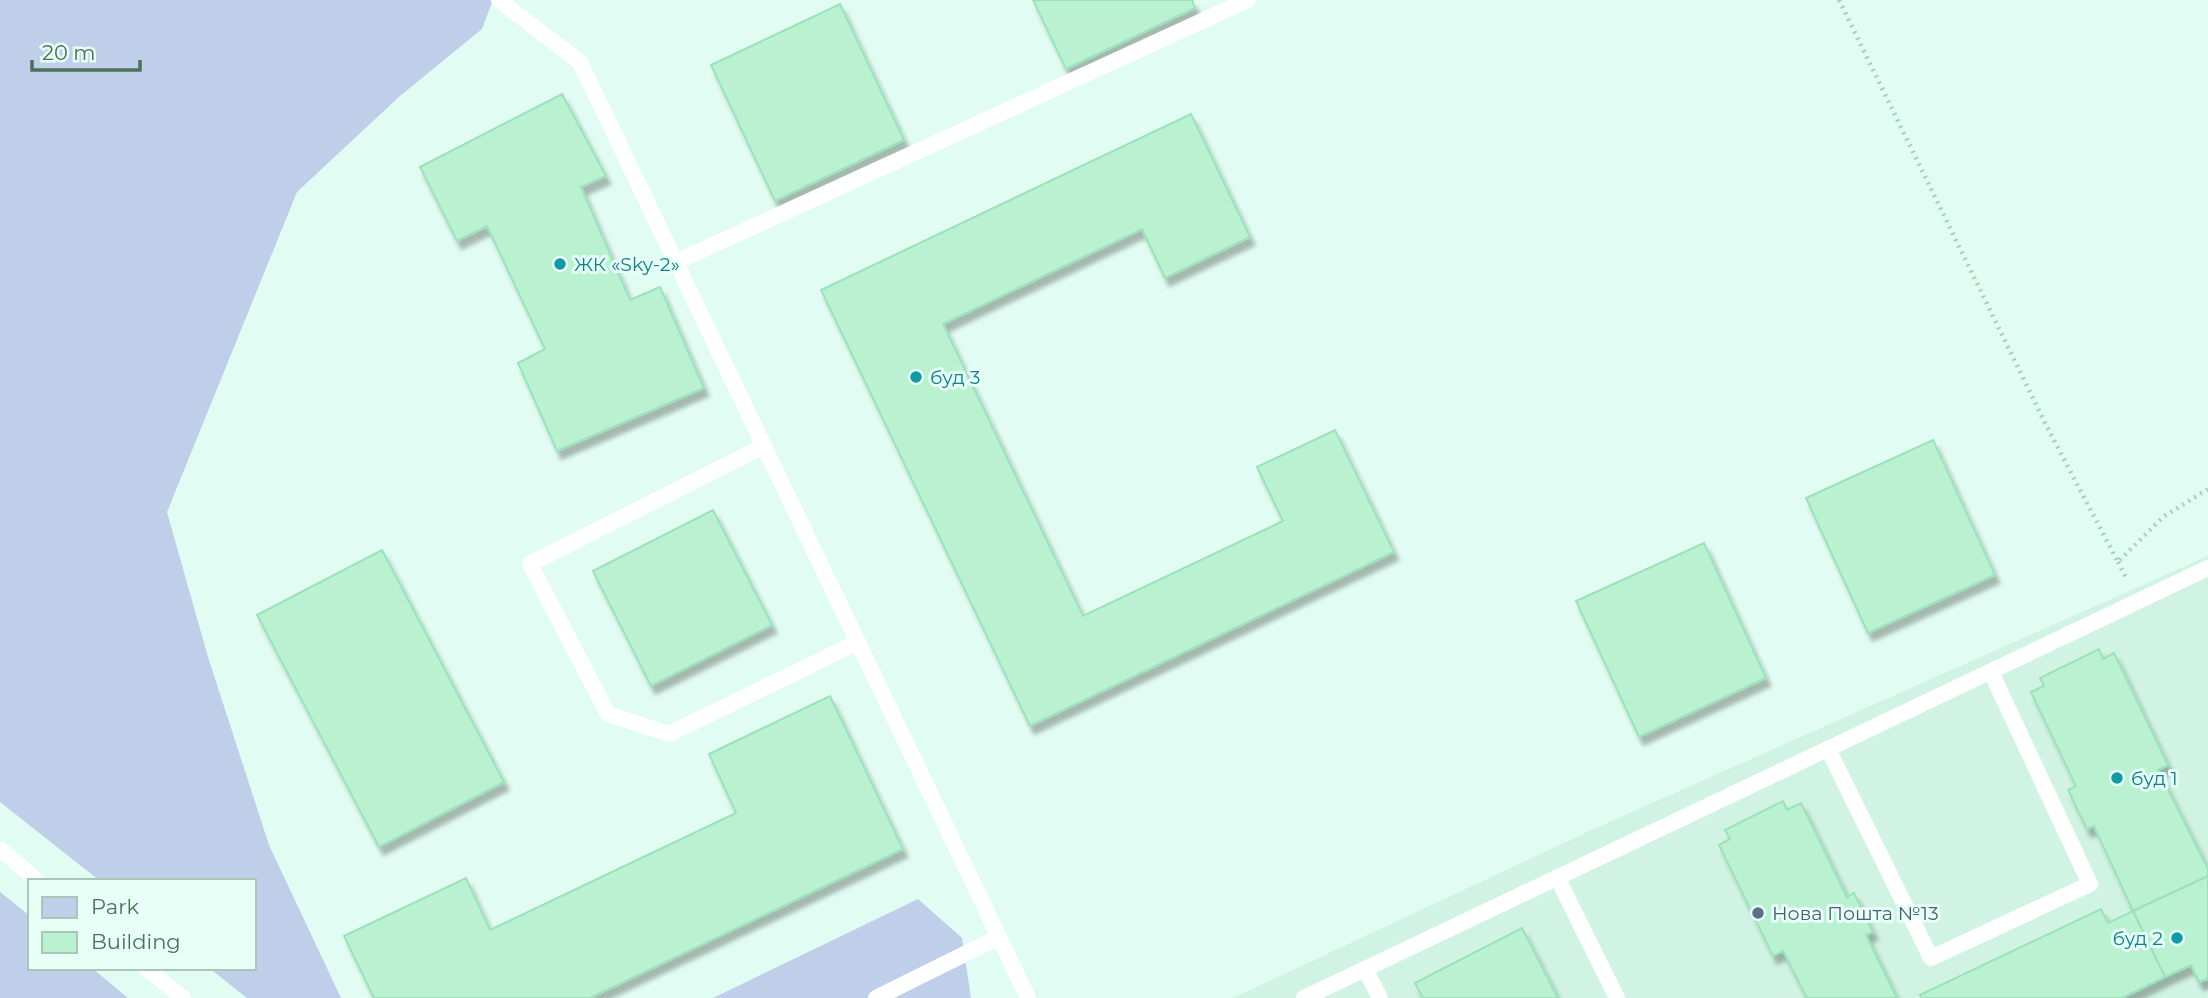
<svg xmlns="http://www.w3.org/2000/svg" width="2208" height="998" viewBox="0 0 2208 998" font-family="Montserrat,sans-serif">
  <defs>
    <filter id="shadow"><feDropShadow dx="4.5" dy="8" stdDeviation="2" flood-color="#0004"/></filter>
  </defs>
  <rect width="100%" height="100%" fill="#e1fcf2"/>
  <polygon fill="#d0f3e4" points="2208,556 2208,998 1233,998 1598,827"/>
  <g fill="#c0cfe9">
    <polygon points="0,0 493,0 482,29 400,96 297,192 167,512 208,657 269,845 341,998 247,998 209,968 254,968 254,881 100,881 0,802"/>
    <polygon points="0,892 30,916 30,968 92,968 128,998 0,998"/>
    <polygon points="918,899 962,938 971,998 713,998"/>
  </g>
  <g fill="#b9f1d1" stroke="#9ae3b8" stroke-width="2" filter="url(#shadow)">
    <polygon points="1033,0 1192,0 1195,8 1066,69"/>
    <polygon points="840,4 904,140 775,201 711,65"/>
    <polygon points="562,94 606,176 581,187 630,300 660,287 704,388 557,451 518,363 545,349 487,226 457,241 420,167"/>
    <polygon points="1191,114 1250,237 1165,278 1142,229 943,324 1083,616 1283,521 1257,467 1335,430 1394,552 1030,726 821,290"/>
    <polygon points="1933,440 1995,575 1868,633 1806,498"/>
    <polygon points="713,510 772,625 651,686 593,571"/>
    <polygon points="1704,543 1766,678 1639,737 1576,601"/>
    <polygon points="382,550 504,782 379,847 257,615"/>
    <polygon points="2099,649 2103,659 2114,653 2168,765 2158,770 2208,869 2208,876 2133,911 2094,826 2087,829 2068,790 2076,786 2031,692 2044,686 2040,678"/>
    <polygon points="830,696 903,849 590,998 374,998 344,936 466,878 490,930 736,813 709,754"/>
    <polygon points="1783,801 1787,810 1801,803 1847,897 1854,893 1873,932 1866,935 1897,998 1807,998 1783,951 1773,956 1719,845 1730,839 1725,830"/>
    <polygon points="2208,876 2208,979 2199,982 2191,965 2165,977 2133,911"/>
    <polygon points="2101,909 2108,923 2133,911 2165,977 2122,998 1922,998 1920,995"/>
    <polygon points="1522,928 1558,998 1423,998 1415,983"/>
  </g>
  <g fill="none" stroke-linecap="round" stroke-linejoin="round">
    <g stroke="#9dd5b5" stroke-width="4.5" stroke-dasharray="2 5" stroke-linecap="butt">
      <polyline points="1839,0 2047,427 2118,562 2163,517 2208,489"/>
      <polyline points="2118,562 2127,580"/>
    </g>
    <g stroke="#fff" stroke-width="16">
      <polyline points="499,0 580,62 999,937"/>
      <polyline points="676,262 1248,0"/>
      <polyline points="764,446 530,564 608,714 669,734 858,642"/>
      <polyline points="1828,749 1931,958 2090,884 1991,672"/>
      <polyline points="0,849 38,881"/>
      <polyline points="1557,877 1617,998"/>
      <polyline points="146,968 183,998"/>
      <polyline points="1365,969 1380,998"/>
      <polyline points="876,998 999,937 1028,998"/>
      <polyline points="1304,998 2208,568"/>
    </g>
  </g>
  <g fill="#0f9aa8" stroke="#e7fff6" stroke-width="2.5">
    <circle cx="560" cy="264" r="7"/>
    <circle cx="916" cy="377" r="7"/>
    <circle cx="2117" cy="778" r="7"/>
    <circle cx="2177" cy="938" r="7"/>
  </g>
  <circle fill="#5c6f8a" stroke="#e7fff6" stroke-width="2.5" cx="1758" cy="913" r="7"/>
  <g text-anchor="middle" stroke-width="6" stroke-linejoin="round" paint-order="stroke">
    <g font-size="19" fill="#0d838f" stroke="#e7fff6" text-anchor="start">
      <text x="574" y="271">ЖК «Sky-2»</text>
      <text x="930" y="384">буд 3</text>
      <text x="2131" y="785">буд 1</text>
      <text x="2163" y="945" text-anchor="end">буд 2</text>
    </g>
    <g font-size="19" fill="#4e5e75" stroke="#e7fff6" text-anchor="start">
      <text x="1772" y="920">Нова Пошта №13</text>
    </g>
  </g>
  <rect x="28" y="879" width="228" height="91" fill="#e7fff6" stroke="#a8c7b7" stroke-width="2"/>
  <rect x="42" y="897" width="35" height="21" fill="#c0cfe9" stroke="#a8c7b7" stroke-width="2"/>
  <text x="91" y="914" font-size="21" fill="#497259">Park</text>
  <rect x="42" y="932" width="35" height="21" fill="#b9f1d1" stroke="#a8c7b7" stroke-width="2"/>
  <text x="91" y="949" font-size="21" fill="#497259">Building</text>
  <path d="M32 60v10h108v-10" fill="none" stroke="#497259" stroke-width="3.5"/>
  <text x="42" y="60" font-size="21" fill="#497259" stroke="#e7fff6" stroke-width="5" paint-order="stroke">20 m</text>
</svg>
